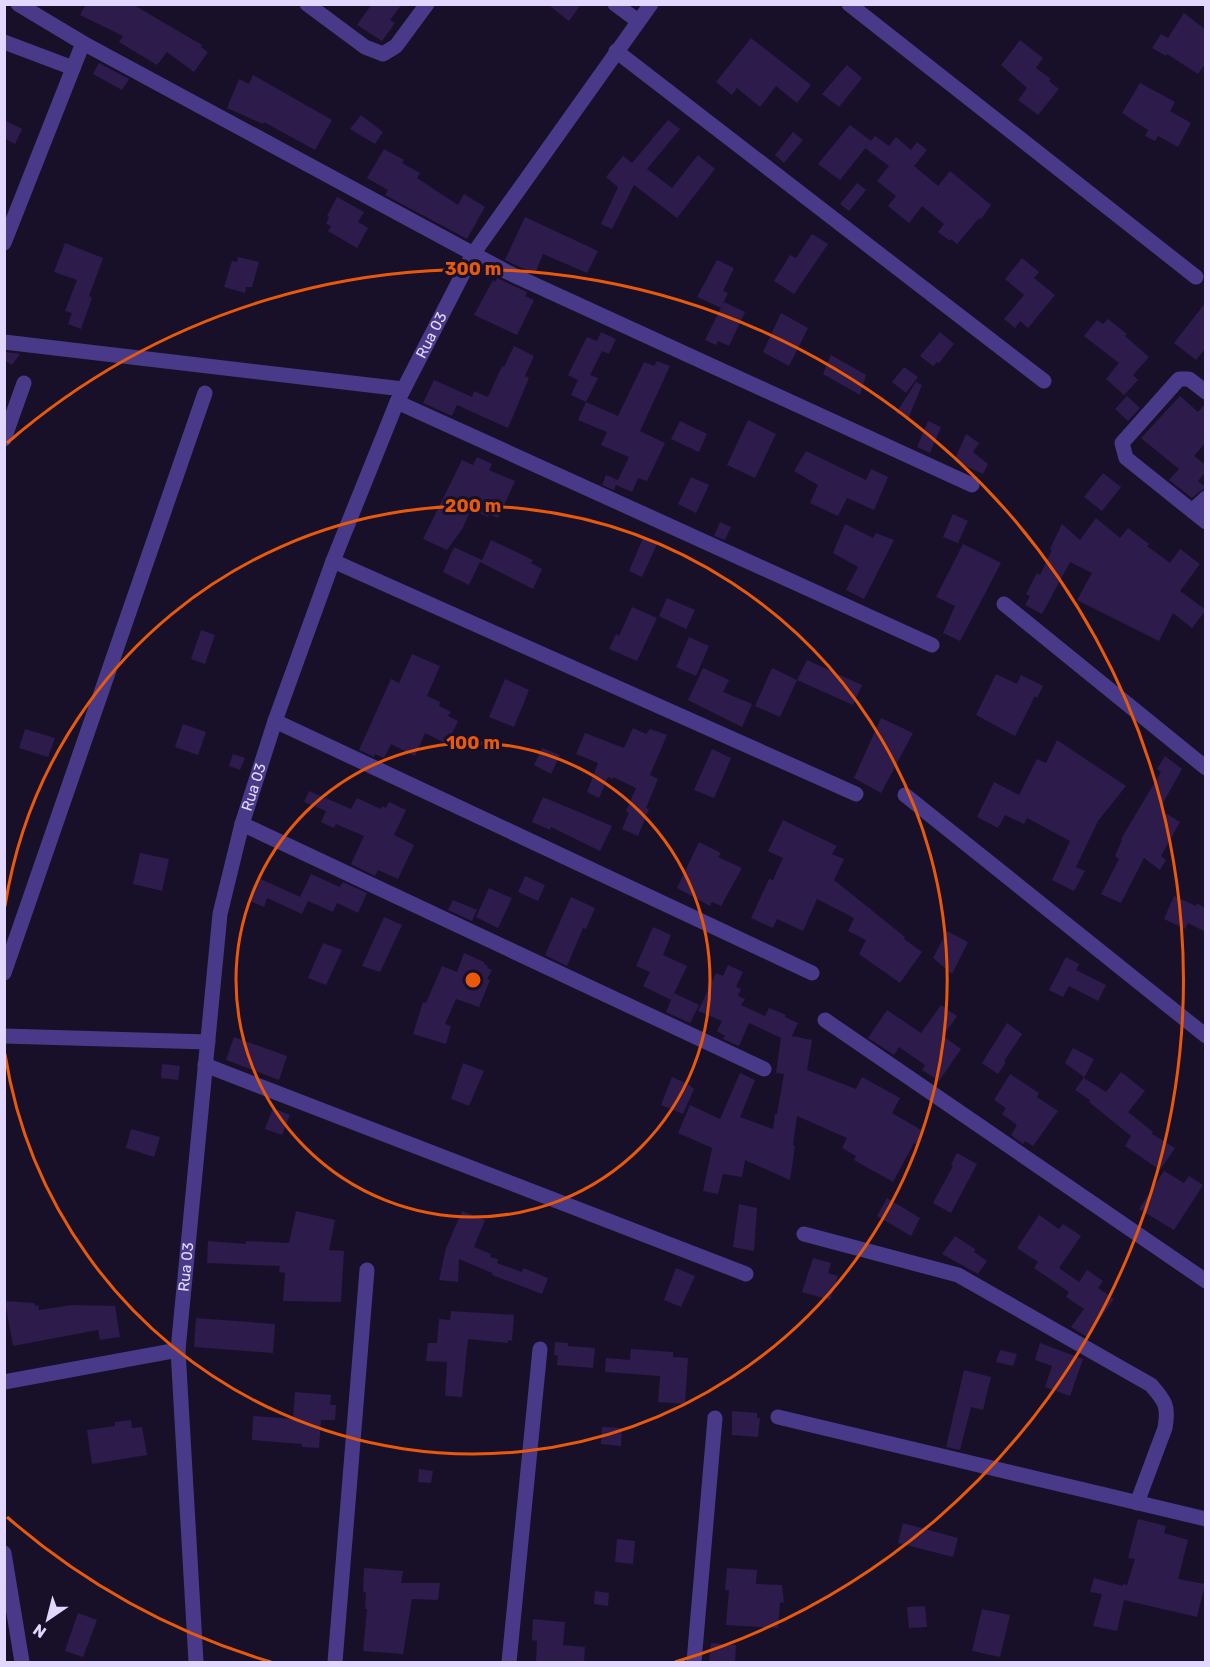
<svg xmlns="http://www.w3.org/2000/svg" width="1210" height="1667" viewBox="0 0 1210 1667" font-family="Rubik,sans-serif">
  <rect width="100%" height="100%" fill="#181029"/>
  <g fill="#2c1b4b">
    <polygon points="86,4 132,4 202,45 201,47 208,52 194,72 167,52 157,65 119,42 123,36 80,15"/>
    <polygon points="372,4 402,4 390,20 395,23 382,41 357,25"/>
    <polygon points="547,4 581,4 569,21"/>
    <polygon points="1184,13 1206,30 1206,63 1198,74 1167,54 1166,56 1152,48 1161,34 1168,38"/>
    <polygon points="751,38 811,85 797,103 776,86 760,107 737,88 732,95 716,82"/>
    <polygon points="1020,40 1043,58 1036,68 1051,79 1049,81 1059,89 1038,115 1018,100 1027,88 1001,65"/>
    <polygon points="99,63 129,79 122,90 93,74"/>
    <polygon points="847,65 862,78 839,107 822,94"/>
    <polygon points="253,75 332,120 315,150 264,122 263,124 227,108 239,79 249,84"/>
    <polygon points="1140,83 1175,102 1170,111 1191,123 1178,147 1158,136 1155,141 1145,136 1148,130 1122,113"/>
    <polygon points="361,115 383,132 375,144 350,129"/>
    <polygon points="4,120 22,129 15,144 4,138"/>
    <polygon points="668,120 680,129 647,169 672,188 698,155 715,169 677,218 634,185 612,229 601,224 618,187 606,177 623,156 632,163"/>
    <polygon points="850,125 871,141 840,180 818,164"/>
    <polygon points="793,132 803,140 784,163 775,155"/>
    <polygon points="875,136 889,146 896,137 911,150 917,142 927,150 914,166 938,186 950,171 991,205 981,219 979,218 957,244 951,239 950,241 938,232 944,224 922,206 909,223 888,206 896,196 877,181 889,166 865,148"/>
    <polygon points="384,149 404,160 402,163 420,173 417,178 458,205 464,194 485,207 467,239 385,195 388,190 367,178"/>
    <polygon points="857,183 866,190 849,211 840,204"/>
    <polygon points="337,197 364,212 358,222 368,228 357,248 328,231 331,226 326,224 329,217 327,216"/>
    <polygon points="525,217 598,251 587,273 543,254 535,274 505,260"/>
    <polygon points="812,234 828,244 794,294 774,281 790,255 796,258"/>
    <polygon points="65,243 103,258 89,296 92,298 81,329 68,324 72,313 65,311 77,280 54,272"/>
    <polygon points="238,257 259,262 252,287 246,287 245,293 224,287 232,261 237,262"/>
    <polygon points="1022,258 1039,272 1034,278 1055,295 1028,328 1020,321 1015,328 1004,319 1024,295 1005,279"/>
    <polygon points="717,260 734,268 723,291 728,293 721,308 697,297"/>
    <polygon points="497,278 527,292 525,296 534,300 517,335 474,315 493,280 495,282"/>
    <polygon points="724,302 745,312 729,346 718,341 716,345 705,340"/>
    <polygon points="1206,302 1206,348 1196,360 1174,343"/>
    <polygon points="781,313 808,328 789,366 763,352"/>
    <polygon points="1108,319 1127,334 1125,336 1149,357 1133,375 1138,380 1124,395 1106,379 1119,363 1084,336 1097,320 1103,324"/>
    <polygon points="601,332 616,339 609,354 602,351 590,375 598,378 586,402 571,395 578,380 568,375 587,337 597,341"/>
    <polygon points="940,332 954,344 939,363 937,362 933,366 920,356"/>
    <polygon points="514,346 534,356 525,376 529,378 508,428 457,405 452,416 423,403 434,380 472,397 474,391 488,397 502,366 504,367"/>
    <polygon points="6,352 20,354 12,365 4,360"/>
    <polygon points="831,355 866,375 860,395 823,374"/>
    <polygon points="657,361 670,366 640,431 665,443 647,481 638,478 632,492 616,485 614,490 602,485 606,475 618,480 629,457 601,445 607,432 578,420 586,402 618,416 644,362 654,366"/>
    <polygon points="904,367 918,377 906,393 892,382"/>
    <polygon points="916,382 922,385 908,419 896,413"/>
    <polygon points="1127,396 1140,408 1128,421 1115,409"/>
    <polygon points="1180,396 1198,412 1206,403 1206,442 1194,456 1206,465 1206,472 1198,481 1206,488 1200,491 1192,498 1169,480 1179,469 1141,438"/>
    <polygon points="748,420 776,434 755,478 727,465"/>
    <polygon points="680,421 707,434 699,452 671,439"/>
    <polygon points="928,421 941,427 930,453 917,447"/>
    <polygon points="966,434 979,443 973,452 988,464 983,474 954,461"/>
    <polygon points="806,451 866,480 871,469 888,477 874,510 847,498 838,516 810,503 818,485 794,471"/>
    <polygon points="477,457 492,464 489,470 515,481 498,518 489,514 488,517 471,509 463,528 447,550 423,539 462,460 473,465"/>
    <polygon points="1103,473 1121,487 1102,511 1084,497"/>
    <polygon points="691,477 709,485 696,513 678,504"/>
    <polygon points="953,514 968,521 958,543 943,537"/>
    <polygon points="1096,518 1120,538 1128,528 1149,544 1147,546 1170,563 1180,549 1200,564 1180,591 1206,610 1192,628 1173,613 1159,641 1077,600 1092,573 1070,562 1042,614 1025,605 1030,596 1026,594 1037,573 1040,575 1052,550 1050,549 1062,524 1080,540"/>
    <polygon points="720,522 731,527 725,540 714,536"/>
    <polygon points="845,524 873,538 876,533 894,540 864,599 846,590 858,567 833,553"/>
    <polygon points="643,538 657,544 642,577 629,571"/>
    <polygon points="491,540 533,560 531,563 542,569 533,589 480,562 469,585 443,572 454,547 482,560"/>
    <polygon points="963,544 1001,563 960,641 943,633 955,606 936,597"/>
    <polygon points="667,598 695,610 686,629 659,616"/>
    <polygon points="632,607 657,618 637,661 609,649 616,634 619,636"/>
    <polygon points="201,630 215,635 205,664 191,659"/>
    <polygon points="689,637 709,646 696,676 676,667"/>
    <polygon points="412,654 440,666 427,696 440,702 439,706 451,712 448,716 458,721 447,744 425,733 415,756 391,744 384,758 375,754 374,757 359,750 391,679 399,683"/>
    <polygon points="807,660 862,685 853,705 797,680 780,717 755,706 772,668 797,680"/>
    <polygon points="703,668 729,680 723,692 752,704 742,727 688,700"/>
    <polygon points="996,674 1017,684 1021,675 1043,686 1037,698 1035,696 1015,736 976,715"/>
    <polygon points="505,679 529,690 514,727 489,717"/>
    <polygon points="881,718 913,733 881,793 854,778"/>
    <polygon points="183,724 206,732 198,755 175,747"/>
    <polygon points="633,728 646,734 650,729 667,735 650,775 658,779 646,808 649,809 638,836 622,829 629,813 626,811 636,788 613,777 613,779 608,777 599,798 587,792 598,763 576,754 585,733 624,748"/>
    <polygon points="25,729 55,738 48,757 19,748"/>
    <polygon points="1057,740 1126,786 1098,821 1076,867 1085,871 1074,891 1052,880 1070,841 1027,818 1024,824 1005,815 998,828 977,817 994,782 1019,795 1037,759 1046,763"/>
    <polygon points="542,748 560,755 551,774 534,765"/>
    <polygon points="712,749 731,758 714,798 694,790"/>
    <polygon points="233,754 245,758 240,770 229,766"/>
    <polygon points="1165,756 1182,769 1164,801 1162,811 1180,822 1161,856 1166,860 1160,870 1144,858 1121,903 1101,894 1119,859 1115,856 1122,840 1121,839 1161,772 1157,769"/>
    <polygon points="309,791 351,809 357,798 381,809 382,806 386,808 389,802 406,810 394,835 414,845 398,879 378,870 375,876 351,864 364,836 336,824 334,828 321,822 326,811 304,802"/>
    <polygon points="543,797 612,826 600,851 551,827 550,830 532,822"/>
    <polygon points="783,820 837,846 832,854 844,859 834,880 905,937 904,939 922,952 900,983 859,954 866,940 848,931 854,918 817,899 803,931 777,919 773,928 751,918 769,879 773,880 783,858 768,851"/>
    <polygon points="699,842 721,853 718,857 742,868 721,906 712,902 710,906 677,888"/>
    <polygon points="140,853 169,859 162,891 133,884"/>
    <polygon points="311,874 340,887 343,882 367,893 358,913 337,903 333,912 308,901 302,914 267,898 264,907 248,900 258,878 305,899 300,897"/>
    <polygon points="525,876 545,885 538,901 518,892"/>
    <polygon points="489,888 512,898 498,928 476,917"/>
    <polygon points="1174,896 1196,906 1197,903 1206,909 1206,932 1188,923 1185,929 1164,919"/>
    <polygon points="571,897 595,908 586,929 583,928 567,966 545,955"/>
    <polygon points="453,900 477,910 472,921 448,910"/>
    <polygon points="384,917 402,925 380,972 362,966"/>
    <polygon points="653,927 671,935 663,955 687,966 671,1000 643,986 650,972 636,966"/>
    <polygon points="947,931 968,942 952,974 933,958"/>
    <polygon points="323,943 342,950 326,985 308,978"/>
    <polygon points="464,953 484,962 484,964 488,966 487,968 492,970 487,979 490,980 479,1007 456,999 445,1024 451,1026 446,1044 413,1034 423,1002 426,1003 442,966 457,972"/>
    <polygon points="1066,957 1079,964 1076,970 1106,985 1098,1001 1069,986 1063,997 1049,990"/>
    <polygon points="728,965 743,972 736,987 741,989 738,996 745,999 741,1005 765,1016 769,1008 786,1015 785,1017 798,1023 792,1036 812,1040 807,1070 856,1089 862,1077 900,1098 892,1113 923,1131 916,1144 914,1143 893,1182 854,1160 856,1156 842,1148 847,1138 797,1116 793,1145 795,1146 790,1180 745,1160 742,1177 723,1174 718,1194 703,1191 712,1148 678,1133 690,1105 720,1119 740,1073 755,1080 740,1117 773,1129 775,1114 777,1114 784,1074 776,1073 781,1038 749,1023 739,1046 723,1039 725,1036 717,1031 722,1021 698,1011 716,973 723,976"/>
    <polygon points="674,993 699,1005 690,1023 666,1012"/>
    <polygon points="941,1005 957,1016 943,1036 961,1049 939,1081 922,1070 925,1065 899,1047 894,1055 868,1038 887,1010 921,1033"/>
    <polygon points="1007,1023 1022,1034 1004,1061 1006,1062 998,1074 982,1063"/>
    <polygon points="234,1037 287,1056 279,1080 226,1060"/>
    <polygon points="1073,1048 1094,1059 1084,1078 1106,1092 1121,1072 1145,1091 1128,1112 1153,1132 1152,1134 1175,1148 1160,1170 1125,1146 1131,1136 1089,1102 1090,1100 1075,1090 1084,1077 1065,1063"/>
    <polygon points="463,1063 484,1071 469,1106 451,1099"/>
    <polygon points="162,1064 180,1066 178,1080 161,1078"/>
    <polygon points="1010,1074 1039,1093 1037,1097 1058,1111 1033,1146 1025,1141 1023,1144 1011,1135 1017,1125 1002,1114 1006,1108 994,1100"/>
    <polygon points="672,1077 688,1084 694,1089 683,1114 661,1105"/>
    <polygon points="273,1108 290,1115 282,1135 265,1129"/>
    <polygon points="131,1129 160,1137 154,1157 126,1148"/>
    <polygon points="957,1153 977,1164 951,1213 933,1203 953,1166 951,1165"/>
    <polygon points="1164,1171 1184,1183 1189,1176 1203,1185 1174,1230 1139,1209"/>
    <polygon points="887,1198 920,1218 911,1236 877,1216"/>
    <polygon points="739,1204 757,1208 754,1251 733,1247"/>
    <polygon points="296,1211 335,1220 329,1250 344,1251 341,1302 283,1301 285,1273 279,1272 280,1266 207,1263 208,1241 246,1244 246,1241 289,1243"/>
    <polygon points="462,1211 485,1220 474,1247 491,1254 490,1257 498,1259 497,1263 522,1272 523,1268 548,1278 542,1294 492,1275 493,1270 492,1273 459,1259 458,1282 439,1280 446,1248"/>
    <polygon points="1039,1215 1059,1229 1063,1224 1081,1236 1059,1268 1079,1282 1087,1270 1103,1281 1098,1288 1114,1299 1087,1337 1071,1327 1084,1309 1066,1297 1069,1292 1034,1268 1038,1262 1017,1248"/>
    <polygon points="955,1236 975,1249 974,1252 987,1261 978,1274 942,1254"/>
    <polygon points="813,1258 831,1263 828,1273 838,1276 830,1300 802,1292"/>
    <polygon points="676,1268 695,1276 681,1307 664,1300"/>
    <polygon points="5,1301 34,1303 35,1306 38,1305 39,1310 72,1305 115,1306 120,1337 100,1340 98,1330 13,1346"/>
    <polygon points="451,1311 514,1315 512,1341 508,1340 508,1343 468,1339 462,1397 445,1396 447,1362 426,1361 428,1343 437,1343 439,1319 450,1320"/>
    <polygon points="196,1318 275,1324 273,1353 194,1347"/>
    <polygon points="555,1342 568,1343 568,1346 595,1348 593,1368 557,1365 558,1356 554,1355"/>
    <polygon points="1040,1343 1083,1359 1070,1396 1045,1387 1052,1366 1035,1360"/>
    <polygon points="631,1349 673,1352 673,1357 688,1358 685,1404 658,1402 660,1376 605,1372 606,1358 630,1360"/>
    <polygon points="1000,1350 1017,1354 1013,1366 996,1362"/>
    <polygon points="964,1370 991,1377 983,1410 971,1407 960,1450 946,1447"/>
    <polygon points="295,1392 331,1395 330,1405 336,1405 335,1420 321,1420 319,1448 302,1447 302,1444 252,1440 253,1416 293,1419"/>
    <polygon points="732,1411 757,1413 757,1418 760,1418 758,1437 732,1435"/>
    <polygon points="131,1420 132,1428 142,1427 147,1455 92,1464 87,1430 115,1426 115,1422"/>
    <polygon points="602,1427 622,1428 621,1446 601,1444"/>
    <polygon points="419,1469 433,1471 431,1483 418,1482"/>
    <polygon points="1138,1519 1166,1526 1164,1533 1188,1540 1178,1579 1205,1584 1197,1617 1124,1600 1117,1631 1093,1626 1102,1594 1090,1592 1094,1578 1123,1586 1123,1584 1127,1585 1135,1559 1128,1558"/>
    <polygon points="903,1523 958,1538 953,1557 898,1543"/>
    <polygon points="617,1539 635,1541 633,1564 615,1562"/>
    <polygon points="364,1568 403,1571 401,1583 440,1583 438,1600 412,1599 403,1654 363,1651 367,1609 365,1609 366,1592 363,1592"/>
    <polygon points="727,1568 757,1570 756,1584 782,1585 784,1603 780,1602 778,1628 726,1625 729,1590 725,1590"/>
    <polygon points="595,1591 609,1593 608,1606 594,1604"/>
    <polygon points="925,1606 927,1627 909,1628 907,1607"/>
    <polygon points="982,1609 1010,1615 1000,1657 972,1651"/>
    <polygon points="78,1613 97,1620 83,1657 65,1651"/>
    <polygon points="533,1619 565,1622 563,1645 585,1647 584,1662 536,1662 537,1641 532,1640"/>
    <polygon points="711,1643 736,1645 735,1662 709,1662"/>
  </g>
  <g fill="none" stroke-linecap="round" stroke-linejoin="round">
    <g stroke="#493a89" stroke-width="15">
      <polyline points="18,4 83,43 507,272 972,485"/>
      <polyline points="307,4 365,47 383,54 396,46 427,4"/>
      <polyline points="615,4 638,21"/>
      <polyline points="849,4 1196,277"/>
      <polyline points="4,42 73,68"/>
      <polyline points="616,51 1044,381"/>
      <polyline points="4,243 83,43"/>
      <polyline points="4,342 403,389"/>
      <polyline points="1206,392 1189,379 1179,379 1122,443 1126,458 1206,522"/>
      <polyline points="397,402 932,645"/>
      <polyline points="4,439 24,383"/>
      <polyline points="1192,511 1206,498"/>
      <polyline points="333,561 856,794"/>
      <polyline points="1004,604 1206,768"/>
      <polyline points="275,721 812,973"/>
      <polyline points="905,795 1206,1036"/>
      <polyline points="242,824 764,1069"/>
      <polyline points="4,973 205,393"/>
      <polyline points="825,1020 1206,1281"/>
      <polyline points="4,1036 208,1042"/>
      <polyline points="205,1065 746,1274"/>
      <path d="M804,1234L958,1275L1151,1385C1165,1401 1169,1406 1165,1428L1137,1503"/>
      <polyline points="4,1382 178,1350"/>
      <polyline points="778,1417 1206,1519"/>
      <polyline points="4,1553 22,1662"/>
      <path id="s1" d="M196,1662L178,1350L220,914L242,824L275,721L333,561L397,402L473,254L651,4"/>
      <polyline points="335,1662 367,1270"/>
      <polyline points="509,1662 540,1349"/>
      <polyline points="694,1662 715,1418"/>
    </g>
  </g>
  <g fill="none" stroke="#e8590c" stroke-width="3">
    <circle cx="473" cy="980" r="237"/>
    <path d="M5 906A474 474 0 1 1 5 1054"/>
    <path d="M271 1662A711 711 0 0 1 7 1517M7 443A711 711 0 1 1 675 1662"/>
  </g>
  <g text-anchor="middle" stroke-width="6" stroke-linejoin="round" paint-order="stroke">
    <g font-size="15" fill="#e2d8ff" stroke="#181029">
      <text dy="5" stroke="none"><textPath href="#s1" startOffset="1368">Rua 03</textPath></text>
      <text dy="5" stroke="none"><textPath href="#s1" startOffset="882">Rua 03</textPath></text>
      <text dy="5" stroke="none"><textPath href="#s1" startOffset="396">Rua 03</textPath></text>
    </g>
  </g>
  <circle cx="473" cy="980" r="9" fill="#e8590c" stroke="#181029" stroke-width="3"/>
  <g font-size="18" text-anchor="middle" font-weight="bold" fill="#e8590c" stroke="#181029" stroke-width="6" stroke-linejoin="round" paint-order="stroke">
    <text x="473" y="275">300 m</text>
    <text x="473" y="512">200 m</text>
    <text x="473" y="749">100 m</text>
  </g>
  <rect width="1210" height="1667" fill="none" stroke="#e2d8ff" stroke-width="12"/>
  <g transform="translate(48 1619) rotate(215)" stroke="#181029" stroke-width="4.5" paint-order="stroke">
  <path d="M0-4.5L10 22L0 15L-10 22Z" fill="#e2d8ff"/>
  <text y="-9" font-size="16" font-weight="bold" text-anchor="middle" fill="#e2d8ff">N</text>
  </g>
</svg>
